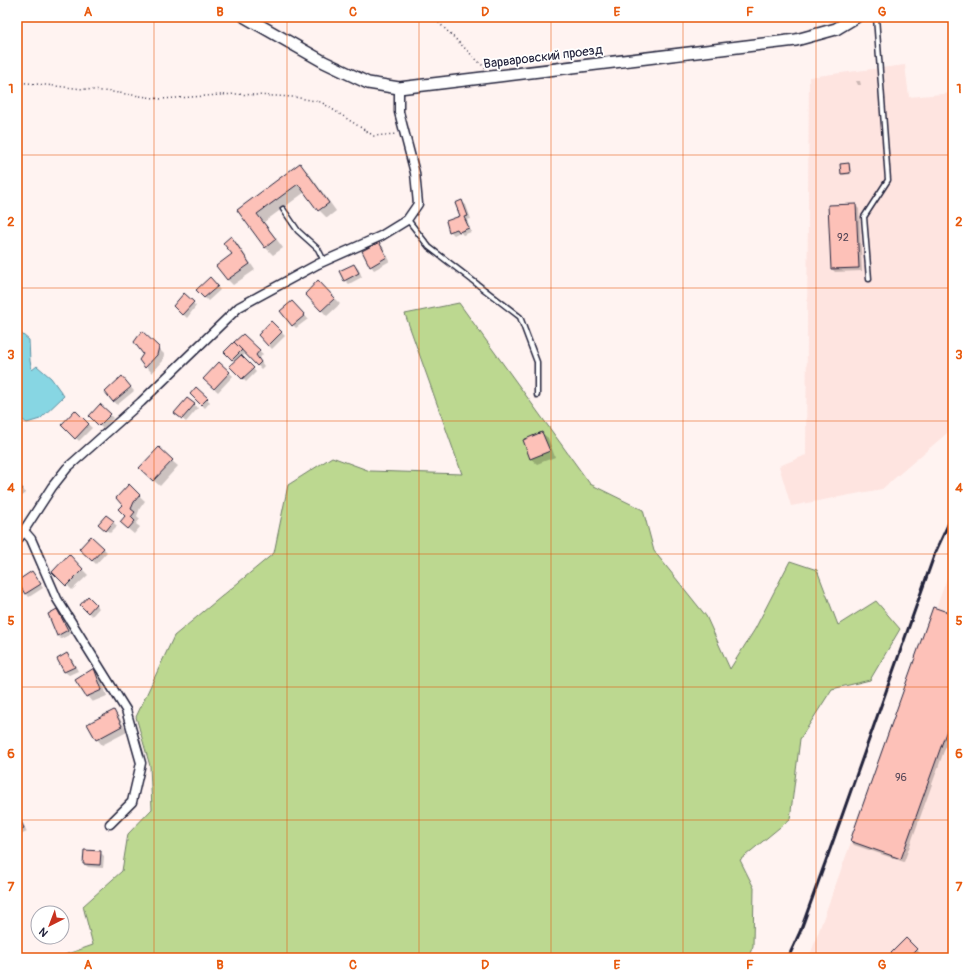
<svg xmlns="http://www.w3.org/2000/svg" width="970" height="975" viewBox="0 0 970 975" font-family="Pangolin,sans-serif">
  <rect width="100%" height="100%" fill="#fff3f1"/>
  <filter id="ink" filterUnits="userSpaceOnUse"><feTurbulence type="fractalNoise" baseFrequency=".025" numOctaves="2"/><feDisplacementMap in="SourceGraphic" scale="8" xChannelSelector="R" yChannelSelector="G"/><feConvolveMatrix kernelMatrix="1 2 1 2 8 2 1 2 1" color-interpolation-filters="sRGB"/></filter>
  <g filter="url(#ink)">
    <g fill="#fee4e0">
      <polygon points="905,65 909,97 953,93 953,428 882,489 791,506 779,466 806,455 809,77"/>
      <polygon points="951,567 953,568 953,958 809,958"/>
    </g>
    <polygon fill="#bcd890" stroke="#6f7d66" points="459,303 590,484 643,510 654,551 706,616 730,669 755,629 790,561 817,570 838,625 876,601 900,629 870,680 832,689 800,739 790,819 740,860 754,888 753,946 748,958 56,958 93,945 83,906 122,871 128,834 152,809 150,766 136,717 174,636 274,553 288,485 332,457 370,471 462,474 405,314"/>
    <polygon fill="#87d6e3" stroke="#5f8ea0" points="17,330 29,340 30,361 32,370 37,366 51,378 64,396 40,419 27,423 17,416"/>
    <g fill="#0003">
      <polygon points="856,81 860,81 861,85 858,85"/>
      <polygon points="849,164 850,166 851,174 843,175 841,173"/>
      <polygon points="300,165 308,172 336,211 327,218 319,210 305,192 264,222 283,248 273,255 265,247 238,211"/>
      <polygon points="462,202 466,205 471,219 467,220 471,232 463,235 460,232 454,235 450,231 461,216"/>
      <polygon points="855,205 859,209 862,271 835,272 832,269"/>
      <polygon points="231,238 237,243 255,270 233,285 227,279 233,254"/>
      <polygon points="379,243 383,247 390,261 374,270 371,266"/>
      <polygon points="354,265 358,268 362,277 349,284 345,280 341,272"/>
      <polygon points="210,278 220,290 208,301 198,290"/>
      <polygon points="318,282 340,304 327,316 306,294"/>
      <polygon points="184,295 196,306 187,318 174,306"/>
      <polygon points="296,305 308,319 296,328 293,325"/>
      <polygon points="271,322 285,336 272,349 259,335"/>
      <polygon points="142,332 164,354 163,361 152,373 140,360 145,354"/>
      <polygon points="243,336 263,354 259,359 264,366 261,369 246,353 242,357 256,372 246,382 231,366 235,362 225,352"/>
      <polygon points="219,363 233,376 218,392 204,379"/>
      <polygon points="125,381 134,391 117,405 114,401"/>
      <polygon points="196,388 210,402 205,408 191,394"/>
      <polygon points="100,405 113,418 103,429 90,416"/>
      <polygon points="194,405 198,408 186,422 179,416"/>
      <polygon points="75,412 92,428 79,441 63,425"/>
      <polygon points="542,433 548,438 555,457 537,464 531,459 524,441"/>
      <polygon points="172,461 178,466 160,486 146,474"/>
      <polygon points="17,484 26,493 17,500"/>
      <polygon points="129,486 145,501 140,508 137,516 140,519 136,524 140,527 134,534 127,528 124,505"/>
      <polygon points="113,522 117,526 110,533 100,524"/>
      <polygon points="103,548 107,552 96,564 84,553"/>
      <polygon points="69,556 88,575 72,590 54,572"/>
      <polygon points="32,573 43,588 29,597 18,582"/>
      <polygon points="17,591 22,599 17,602"/>
      <polygon points="88,598 99,608 92,616 81,605"/>
      <polygon points="57,610 61,614 71,634 61,639 57,635"/>
      <polygon points="953,615 953,726 904,862 854,845 851,841"/>
      <polygon points="67,654 71,658 78,671 69,675 65,672 59,659"/>
      <polygon points="94,669 100,675 107,696 92,702 87,696"/>
      <polygon points="114,711 119,717 127,732 102,745 97,739"/>
      <polygon points="18,817 22,821 27,832 18,836 17,835 17,818"/>
      <polygon points="100,852 104,856 103,868 88,867 84,864"/>
      <polygon points="906,939 924,957 923,958 887,958"/>
    </g>
    <g fill="#fdc1b8" stroke="#22223b">
      <polygon points="300,163 329,203 318,211 298,184 257,214 276,239 265,248 237,210"/>
      <polygon points="849,163 850,173 841,174 840,164"/>
      <polygon points="462,200 468,216 464,217 469,228 459,232 457,229 449,232 446,221 460,216 455,203"/>
      <polygon points="856,204 859,268 831,269 828,205"/>
      <polygon points="231,236 250,264 227,280 216,266 232,254 223,243"/>
      <polygon points="379,242 387,257 370,267 362,251"/>
      <polygon points="354,264 359,273 344,281 339,271"/>
      <polygon points="210,277 218,286 204,298 196,290"/>
      <polygon points="318,280 335,298 321,311 305,294"/>
      <polygon points="184,293 194,302 182,315 173,306"/>
      <polygon points="292,301 305,315 292,326 280,311"/>
      <polygon points="271,321 282,332 268,346 258,335"/>
      <polygon points="142,331 159,347 157,355 145,368 139,360 143,354 134,342"/>
      <polygon points="243,334 260,350 256,355 261,362 257,366 234,342"/>
      <polygon points="234,342 242,350 232,360 224,352"/>
      <polygon points="241,355 254,368 242,379 229,366"/>
      <polygon points="219,362 230,372 214,389 203,379"/>
      <polygon points="122,376 131,387 113,402 105,392"/>
      <polygon points="196,387 208,398 201,405 190,394"/>
      <polygon points="187,398 195,404 182,419 174,413"/>
      <polygon points="100,404 111,414 99,426 89,416"/>
      <polygon points="75,410 89,424 75,439 61,425"/>
      <polygon points="542,432 550,451 530,459 523,440"/>
      <polygon points="159,447 173,460 153,481 139,468"/>
      <polygon points="17,482 23,489 17,494"/>
      <polygon points="129,484 140,495 134,502 131,509 135,512 131,517 135,521 128,529 120,522 125,516 118,509 122,505 116,498"/>
      <polygon points="106,515 114,521 106,531 98,524"/>
      <polygon points="91,536 104,548 92,561 79,549"/>
      <polygon points="69,554 83,569 66,586 52,572"/>
      <polygon points="32,571 41,584 25,594 17,581"/>
      <polygon points="88,596 96,604 88,613 80,605"/>
      <polygon points="933,607 953,614 953,713 901,859 850,841"/>
      <polygon points="57,609 68,630 57,636 48,614"/>
      <polygon points="67,653 75,667 64,672 57,659"/>
      <polygon points="94,668 102,690 86,697 75,680"/>
      <polygon points="114,710 122,726 96,740 87,724"/>
      <polygon points="18,816 24,828 17,831 17,817"/>
      <polygon points="84,850 101,851 100,865 83,864"/>
      <polygon points="906,938 917,949 908,958 886,958"/>
    </g>
    <g fill="none" stroke-linecap="round" stroke-linejoin="round">
      <g stroke="#22223b" stroke-width="7">
        <g id="lane">
          <polyline points="283,209 298,231 318,249 324,261"/>
          <polyline points="408,220 429,247 520,317 537,362 537,395"/>
          <polyline points="869,279 864,217 888,180 876,17"/>
        </g>
      </g>
      <g stroke="#22223b" stroke-width="11">
        <g id="street">
          <polyline points="24,531 31,539 57,599 126,710 141,763 132,802 110,824"/>
          <polyline points="17,541 52,487 67,468 141,402 239,307 318,264 381,236 407,220 418,204 415,173 399,112 399,88"/>
        </g>
      </g>
      <g stroke="#22223b" stroke-width="14">
        <polyline id="secondary" points="245,17 324,62 368,83 399,88 796,40 836,29 856,17"/>
      </g>
      <g stroke="#22223b" stroke-width="1.5" stroke-dasharray="1 3" stroke-linecap="butt">
        <polyline points="433,17 485,68"/>
        <polyline points="17,82 112,92 161,99 236,94 294,97 321,102 374,136 396,134"/>
      </g>
      <use href="#lane" stroke="#fff" stroke-width="4"/>
      <use href="#street" stroke="#fff" stroke-width="8"/>
      <use href="#secondary" stroke="#fff" stroke-width="11"/>
      <polyline stroke="#22223b" stroke-width="3" points="788,958 800,932 832,844 935,553 953,514"/>
    </g>
  </g>
  <path fill="none" stroke="#e8590c" stroke-width="1" stroke-opacity="0.55" d="M154,17V958M287,17V958M419,17V958M551,17V958M683,17V958M816,17V958M17,155H953M17,288H953M17,421H953M17,554H953M17,687H953M17,820H953"/>
  <g text-anchor="middle" stroke-width="3.5" stroke-linejoin="round" paint-order="stroke">
    <g font-size="11" fill="#594a5a">
      <text x="843" y="241">92</text>
      <text x="901" y="781">96</text>
    </g>
    <g font-size="13" fill="#22223b" stroke="#fff">
      <text transform="translate(543 56) rotate(-7)" y="5">Варваровский проезд</text>
    </g>
  </g>
  <rect width="970" height="975" fill="none" stroke="#fff" stroke-width="44"/>
  <g transform="translate(50 925) rotate(222)"><circle r="19" fill="#ffffff" stroke="#a7a7b1"/>
  <path d="M0-3L7 15L0 10L-7 15Z" fill="#c8321e"/>
  <text y="-6" font-size="11" font-weight="bold" text-anchor="middle" fill="#22223b">N</text>
  </g>
  <rect x="22" y="22" width="926" height="931" fill="none" stroke="#e8590c" stroke-width="1.5"/>
  <g font-size="13" text-anchor="middle" font-weight="bold" fill="#e8590c">
    <text x="88" y="16">A</text>
    <text x="220" y="16">B</text>
    <text x="353" y="16">C</text>
    <text x="485" y="16">D</text>
    <text x="617" y="16">E</text>
    <text x="750" y="16">F</text>
    <text x="882" y="16">G</text>
    <text x="11" y="93">1</text>
    <text x="959" y="93">1</text>
    <text x="11" y="226">2</text>
    <text x="959" y="226">2</text>
    <text x="11" y="359">3</text>
    <text x="959" y="359">3</text>
    <text x="11" y="492">4</text>
    <text x="959" y="492">4</text>
    <text x="11" y="625">5</text>
    <text x="959" y="625">5</text>
    <text x="11" y="758">6</text>
    <text x="959" y="758">6</text>
    <text x="11" y="891">7</text>
    <text x="959" y="891">7</text>
    <text x="88" y="969">A</text>
    <text x="220" y="969">B</text>
    <text x="353" y="969">C</text>
    <text x="485" y="969">D</text>
    <text x="617" y="969">E</text>
    <text x="750" y="969">F</text>
    <text x="882" y="969">G</text>
  </g>
</svg>
